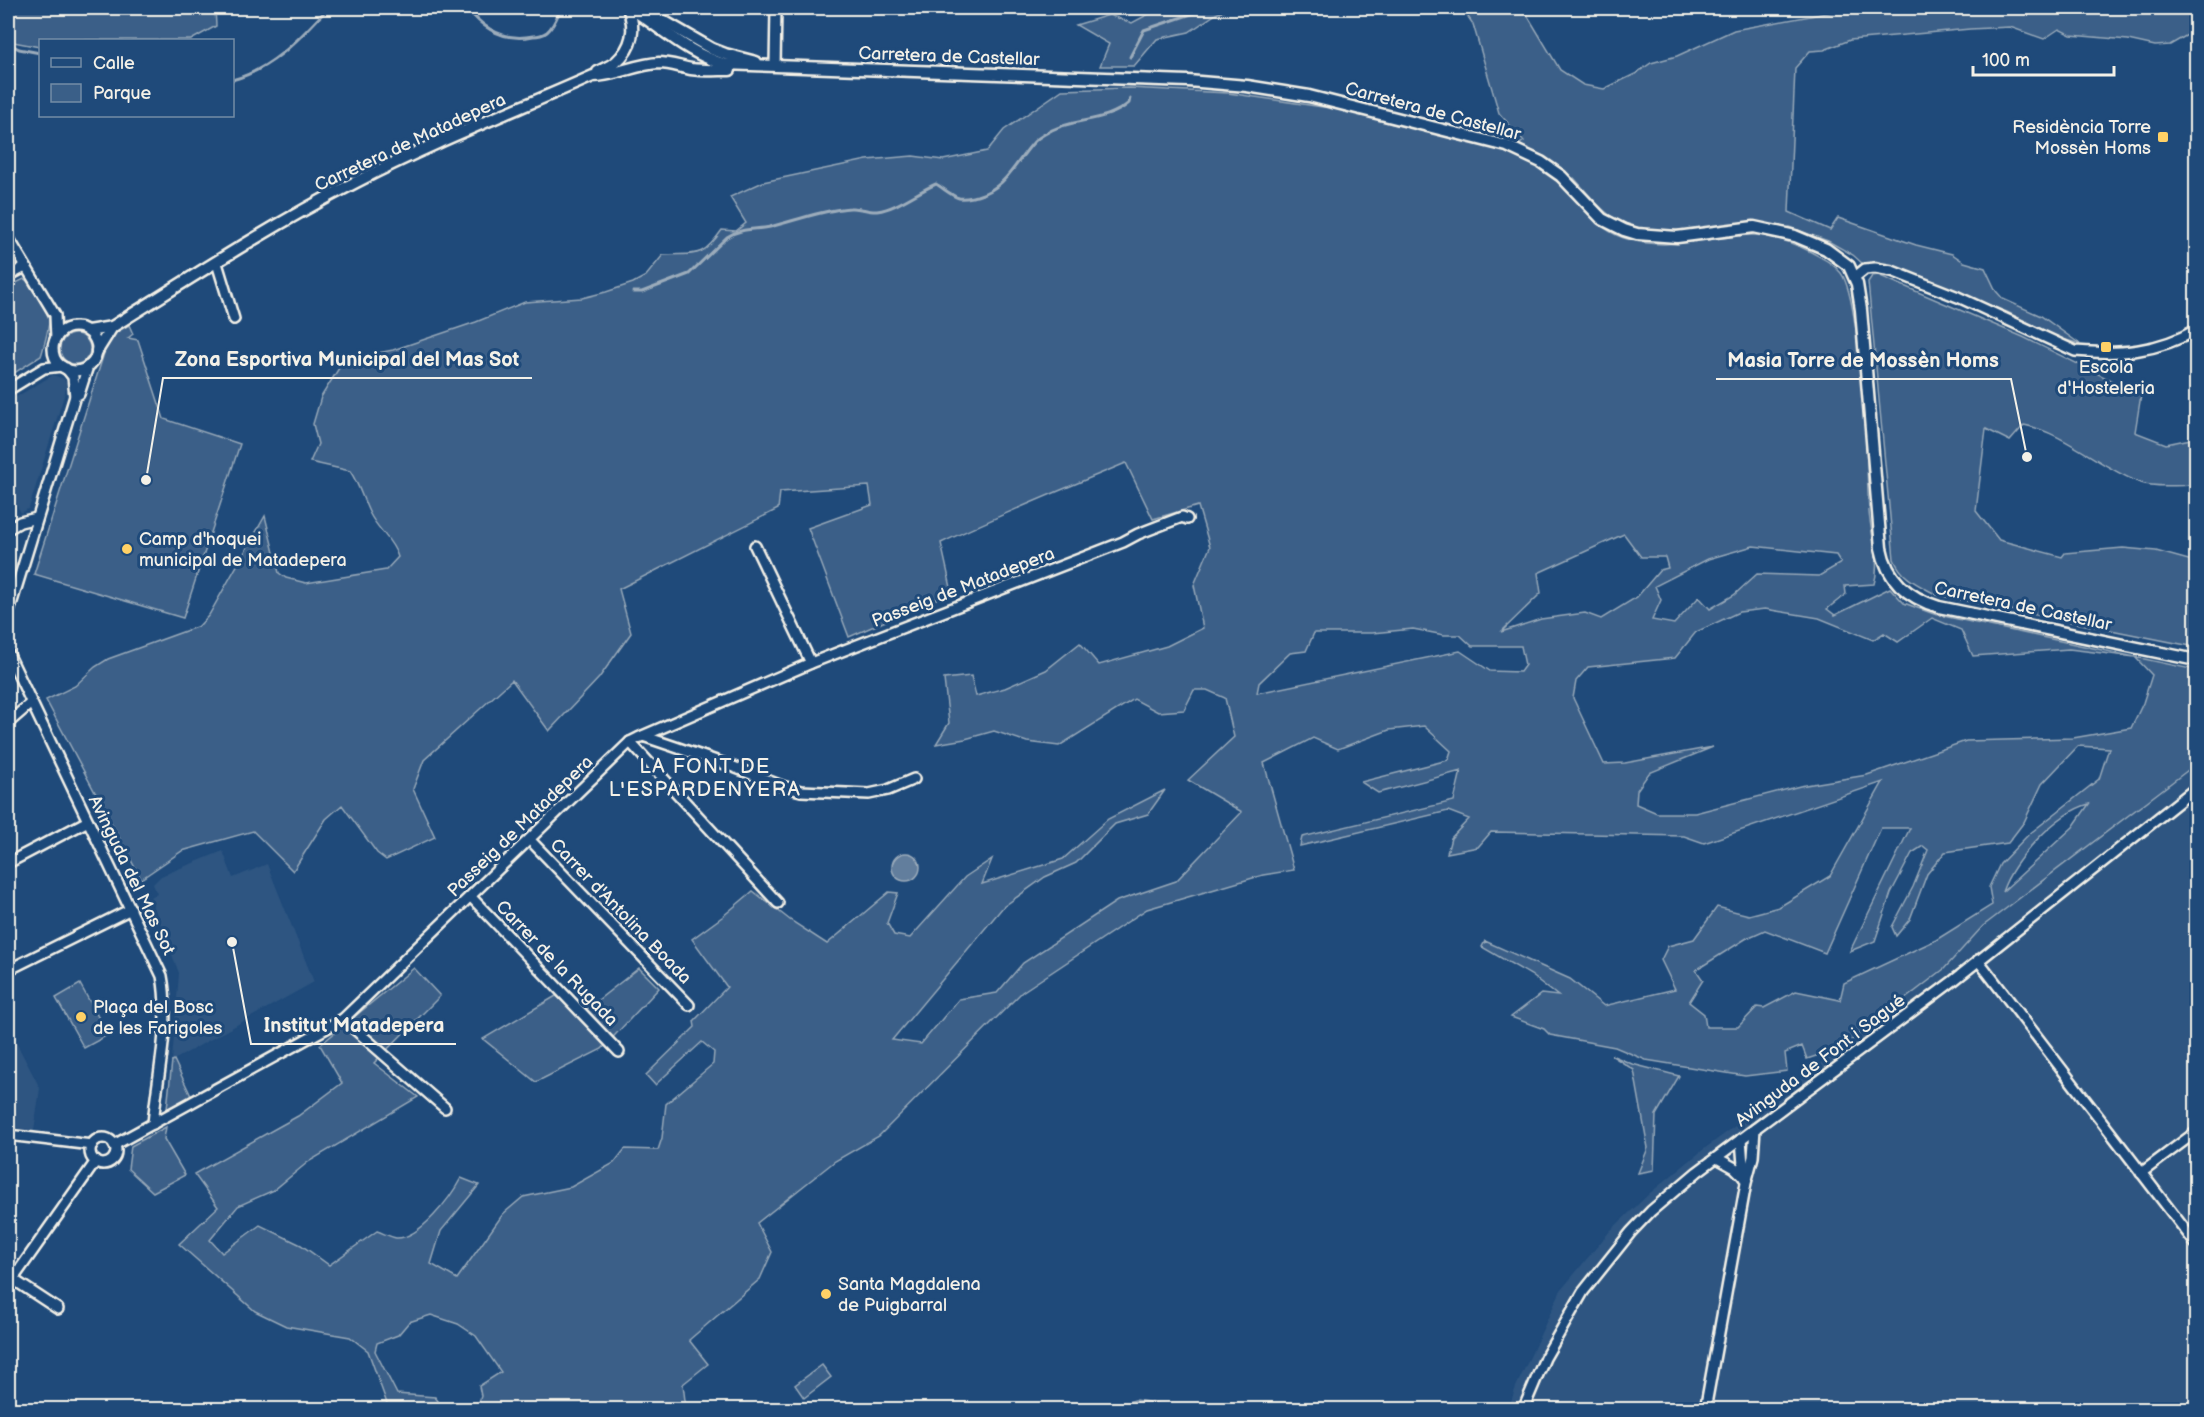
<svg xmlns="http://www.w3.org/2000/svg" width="2204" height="1417" viewBox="0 0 2204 1417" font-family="'Balsamiq Sans',sans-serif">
  <rect width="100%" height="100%" fill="#1f4a7a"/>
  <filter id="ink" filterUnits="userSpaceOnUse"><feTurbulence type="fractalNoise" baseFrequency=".0167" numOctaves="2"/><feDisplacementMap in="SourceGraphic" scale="12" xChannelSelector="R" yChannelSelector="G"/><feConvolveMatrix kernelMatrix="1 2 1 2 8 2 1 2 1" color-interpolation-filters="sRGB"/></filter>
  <g filter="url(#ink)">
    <g fill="#2d5581">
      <polygon points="53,375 64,379 67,386 29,508 21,513 8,490 8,402"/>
      <polygon points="2196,764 2196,1409 1508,1410 1516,1387 1561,1290 1610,1231 1650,1193 1704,1149 1845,1045 1944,969 1983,926"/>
      <polygon points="223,851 233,878 267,864 314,982 172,1061 179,973 150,897 157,894 153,884 161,876"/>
      <polygon points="8,1027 40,1088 34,1131 8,1127"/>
    </g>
    <g fill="#3a5f88" stroke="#97a8b8" stroke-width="1.5" fill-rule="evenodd">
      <polygon points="8,8 215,8 216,26 191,40 40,40 40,47 8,41"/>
      <polygon points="1160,8 1230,8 1216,14 1189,32 1157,39 1134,66 1100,66 1109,44 1076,25 1109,15 1132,23"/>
      <path d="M1462,8H1523L1560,70L1583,85L1604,89L1635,74L1651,63L1677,56L1734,30L1854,8H2196V30L2170,45L2155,46L2128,40L2071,35L2059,29L2044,39L2010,27L1970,29L1850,40L1824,50L1810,51L1795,68L1789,212L1830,230L1838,218L1916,245L1952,254L1964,262L1985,268L1996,291L2003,299L2041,316L2080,344L2059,338L2007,312L1876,261L1864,265L1853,255L1828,241L1789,227L1653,231C1609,224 1602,209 1574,178L1565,188C1582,207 1598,229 1624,238C1666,252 1708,237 1750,235C1771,234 1793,243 1811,252C1822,258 1833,263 1841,273C1856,293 1862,388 1865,416C1867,448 1867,480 1869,512C1871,536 1881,562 1874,584L1845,586L1846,594L1827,609L1835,615L1890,588L1904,603L1934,614L2196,670V764L1983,926L1944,969L1827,1059L1828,1052L1807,1059L1802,1046L1785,1053L1787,1071L1745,1076L1646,1060L1615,1047L1550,1035L1544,1029L1511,1017L1541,994L1558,996L1531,975L1482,947L1485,941L1570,979L1604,1006L1675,989L1661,960L1668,946L1694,939L1717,907L1749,915L1779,907L1830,876L1883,782L1704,843L1684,836L1491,832L1478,847L1447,853L1451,838L1469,819L1448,811L1300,846L1302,837L1454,801L1461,771L1378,793L1361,782L1448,760L1451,751L1424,726L1389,730L1338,749L1313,738L1264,763L1294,870L1263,875L1147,909L1022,992L879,1136L835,1161L757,1223L772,1252L760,1279L689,1340L708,1364L683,1384L686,1409H477L481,1396L479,1386L501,1372L476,1336L458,1324L431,1315L409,1322L398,1335L377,1343L375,1351L397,1394L435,1397L444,1409H389L368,1351L350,1337L286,1326L255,1311L179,1244L218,1207L194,1174L298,1116L342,1083L320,1045L414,968L440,996L374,1063L418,1097L308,1162L274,1190L238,1206L210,1240L222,1253L260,1225L301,1245L329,1265L377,1231C383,1233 390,1237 396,1238C420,1239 451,1197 461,1178L479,1185L441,1231L431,1264L457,1279L503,1214L523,1197L571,1187L614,1163L625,1149L658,1150L662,1138L666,1104L713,1064L714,1052L702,1042L655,1085L646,1075L695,1027L694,1021L727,987L692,939L722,917L753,891L790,920L827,944L889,892L898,893L887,923L894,935L910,938L965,877L992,859L982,884L1063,859L1108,819L1165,790L1148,814L1115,824L1076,863L1045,877L1003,907L892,1040L921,1044L959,999L997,993L1023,963L1117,901L1176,881L1242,812L1188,780L1234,737L1225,698L1207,690H1194L1184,710L1158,712L1134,699L1059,746L1027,742L994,731L965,739L936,744L949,723L944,679L971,676L976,696L1005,688L1046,670L1080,643L1099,665L1167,646L1203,628L1194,585L1210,547L1198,506L1153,519L1126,463C1063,489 1001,514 941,543L952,592L849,637L808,528L872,505L869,486L780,492L778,509L619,589L631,633L599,678L549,731L512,680L424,760L413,789L435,837L386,860L377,853L342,805L326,819L293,871L253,831L182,851L141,879L46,700L75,686L95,667L108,659L199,626L209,615L265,516L279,573L286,578L306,583L386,570L398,557C393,540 378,530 370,514C363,500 359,484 350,471L310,462L318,444L313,424L321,397L344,360L393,350L476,322L525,302L582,298L606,292L633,283L646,276L663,255C696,253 701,260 722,230L736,231L746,223L730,197L763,182L867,160L913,156L943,160L987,151L1004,130L1062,90L1129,88L1228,93L1350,111L1393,124L1512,149L1524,141L1499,113L1473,24ZM1624,534L1641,557H1665L1668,568L1660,570L1637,597L1601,619L1585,613L1541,619L1501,632L1541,593L1538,573ZM1753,546L1836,555L1841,563L1819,576L1757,574L1734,595L1710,609L1699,597L1674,624L1652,620L1661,600L1655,586L1708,559ZM1765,609L1819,618L1873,640L1884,633L1898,642L1932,618L1961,630L1973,656L2069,649L2135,657L2152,675L2143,703L2131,728L2073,738L1966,741L1867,775L1800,786L1695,813H1657L1636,804L1637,790L1649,773L1713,747L1625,763L1604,764L1573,698L1576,681L1588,667L1675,658L1696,632L1739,612ZM1413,629L1444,635H1460L1472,646H1521L1525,665L1520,672L1490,671L1460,651L1257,693L1259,683L1290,653L1306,651L1314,633H1372ZM2078,746L2109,748L2099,779L2028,835L2000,864L1989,887L1992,905L1936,940L1844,983L1840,1000L1796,991L1764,1008L1757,1007L1738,1027H1706L1704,1014L1689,1002L1703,980L1696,970L1747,938L1765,930L1825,953L1881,828H1910L1850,951L1875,941L1891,893L1912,853L1923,846L1928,850L1913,887L1892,927L1896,936L1910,919L1927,874L1945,852L2008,843L2024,822L2042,784ZM2089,804L2073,827L2002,892C2013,860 2056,813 2089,804Z"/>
      <path d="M1878,275L2023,337L2141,395L2135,432L2166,444L2196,438V485C2182,485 2154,488 2141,483C2102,469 2064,432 2024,425L2010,441L1986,429L1976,511L1999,540L2062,557L2065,553L2123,548L2156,551L2196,562V647L1937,595C1919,585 1902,579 1894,559L1868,282L1872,276Z"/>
      <path d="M24,279L27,281C34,293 45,306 49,319C50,324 43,350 41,356L8,377V287Z"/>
      <polygon points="129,325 133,334 128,338 138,340 164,419 240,444 183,618 34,574 107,344 115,333"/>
      <circle cx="75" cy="349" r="15"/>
      <polygon points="639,968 659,988 602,1049 536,1082 483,1039 556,996 580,1014"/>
      <polygon points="80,984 108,1035 84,1048 56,998"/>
      <polygon points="1611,1055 1632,1064 1679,1076 1656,1115 1654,1170 1638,1173 1648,1148 1634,1070"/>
      <polygon points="174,1060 191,1096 167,1109 172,1061"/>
      <polygon points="166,1127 164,1139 185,1175 153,1192 128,1169 131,1146"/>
      <polygon points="822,1365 831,1377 804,1398 795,1385"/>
      <polygon points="1135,1400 1187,1408 1102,1409"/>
    </g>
    <circle fill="#627e9d" stroke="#9cacbb" stroke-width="1.5" cx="906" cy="867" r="14"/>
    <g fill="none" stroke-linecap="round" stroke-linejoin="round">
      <g stroke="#9cacbb" stroke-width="3">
        <path d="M467,8C484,30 505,42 533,36C538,36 543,35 547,32C554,26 557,17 561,8"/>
        <polyline points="8,43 19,49 40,53"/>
        <polyline points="1130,57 1144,30 1209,8"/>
        <path d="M232,80C273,69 301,37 328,8"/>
        <path d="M633,292H642L689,274L727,237C740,228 755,230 770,227C797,220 823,210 850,208C859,207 869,212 877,211C898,208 917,192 936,184C943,188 952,196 959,198C966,199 971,197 977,196C1006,188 1015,163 1033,143C1038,137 1045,134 1052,130C1077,118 1107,122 1129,103L1130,98"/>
      </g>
      <g stroke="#f4f1e8" stroke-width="14">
        <g id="minor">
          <polyline points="775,66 776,8"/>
          <polyline points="8,237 55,315 56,339"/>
          <polyline points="217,263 234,319"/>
          <polyline points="8,276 25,267"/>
          <path d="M1855,277L1865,269L1875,268L1892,271L1958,297L2075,351C2119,355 2158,352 2196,330"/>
          <circle cx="75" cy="349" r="22"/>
          <polyline points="8,390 44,368 62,366"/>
          <polyline points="75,396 79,394 88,366"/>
          <polyline points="8,529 20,522 37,518"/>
          <polyline points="755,546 811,663"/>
          <polyline points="8,615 75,396 73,377 66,368"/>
          <path d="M8,653L162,976C171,1024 157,1076 153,1124"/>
          <polyline points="8,723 31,703"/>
          <polyline points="643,736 731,766 782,786 801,791 869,794 888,790 914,779"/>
          <polyline points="630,742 778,903"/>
          <polyline points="530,840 689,1005"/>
          <polyline points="8,863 88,821"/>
          <polyline points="471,897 619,1052"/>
          <polyline points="1978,960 2196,1244"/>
          <polyline points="8,970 131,909"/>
          <polyline points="343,1019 445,1108"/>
          <polyline points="8,1135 92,1145"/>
          <circle cx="103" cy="1151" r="13"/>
          <polyline points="1741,1139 1744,1178"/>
          <polyline points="114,1145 343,1019 630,742 638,738 811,663 1123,542 1138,534 1182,517 1187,519"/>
          <polyline points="1717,1158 1735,1168 1743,1176"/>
          <polyline points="2141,1173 2196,1132"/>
          <polyline points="8,1276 58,1309"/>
          <polyline points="8,1286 96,1161"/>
          <polyline points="1523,1410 1545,1358 1583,1292 1631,1232 1651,1211 1697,1172 1953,981 2196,788"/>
          <polyline points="1705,1410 1746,1183 1753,1157 1755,1129"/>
        </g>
      </g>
      <g stroke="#f4f1e8" stroke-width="15">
        <g id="tertiary">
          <path d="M630,8C661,27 688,54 724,64L1188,81L1247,86L1309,96L1507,146L1541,162L1561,176L1602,219L1624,230L1637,234L1677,237L1754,227L1795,236L1826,249L1849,266L1857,284L1861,310L1881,548C1887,580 1908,598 1939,607L2196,660"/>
          <polyline points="641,8 712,49 725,54 756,62"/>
          <path d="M598,72C604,68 611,66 616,62C633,47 636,28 628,8"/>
          <path d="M88,331L112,327C192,277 272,225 356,182C433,142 514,111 593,76C615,76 636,64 659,63C670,63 680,67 691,69C704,71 717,70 730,70"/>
          <polyline points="97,351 112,327"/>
        </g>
      </g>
      <use href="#minor" stroke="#1f4a7a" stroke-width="9"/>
      <use href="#tertiary" stroke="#1f4a7a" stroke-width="10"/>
    </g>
  </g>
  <g fill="#ffd166" stroke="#1f4a7a" stroke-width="2">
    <rect x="2157" y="131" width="12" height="12" rx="3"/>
    <rect x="2100" y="341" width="12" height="12" rx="3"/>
    <circle cx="127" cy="549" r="6"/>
    <circle cx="81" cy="1017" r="6"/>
    <circle cx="826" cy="1294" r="6"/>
  </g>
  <g text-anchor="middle" stroke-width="6" stroke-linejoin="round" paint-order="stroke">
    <g font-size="18" fill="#f4f1e8" stroke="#1f4a7a">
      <text transform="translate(949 56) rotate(2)" y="6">Carretera de Castellar</text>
      <text transform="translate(1433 111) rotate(15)" y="6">Carretera de Castellar</text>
      <text transform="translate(410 142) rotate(-25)" y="6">Carretera de Matadepera</text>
      <text transform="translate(963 587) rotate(-21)" y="6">Passeig de Matadepera</text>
      <text transform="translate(2023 606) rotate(12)" y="6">Carretera de Castellar</text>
      <text transform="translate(520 826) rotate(-44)" y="6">Passeig de Matadepera</text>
      <text transform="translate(132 875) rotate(64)" y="6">Avinguda del Mas Sot</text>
      <text transform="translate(621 911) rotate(46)" y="6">Carrer d'Antolina Boada</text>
      <text transform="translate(557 963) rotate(46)" y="6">Carrer de la Rugada</text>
      <text transform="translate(1820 1060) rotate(-37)" y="6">Avinguda de Font i Sagué</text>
    </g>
    <g font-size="18" fill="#f4f1e8" stroke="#1f4a7a" text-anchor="start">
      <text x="2151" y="133" text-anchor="end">Residència Torre<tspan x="2151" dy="21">Mossèn Homs</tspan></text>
      <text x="2106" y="373" text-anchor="middle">Escola<tspan x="2106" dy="21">d'Hosteleria</tspan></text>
      <text x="139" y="545">Camp d'hoquei<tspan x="139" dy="21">municipal de Matadepera</tspan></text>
      <text x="93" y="1013">Plaça del Bosc<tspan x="93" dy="21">de les Farigoles</tspan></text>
      <text x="838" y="1290">Santa Magdalena<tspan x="838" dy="21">de Puigbarral</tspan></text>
    </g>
    <g font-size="20" letter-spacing="1.5" fill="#f4f1e8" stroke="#1f4a7a">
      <text x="705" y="773">LA FONT DE<tspan x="705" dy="23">L'ESPARDENYERA</tspan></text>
    </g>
  </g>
  <path fill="none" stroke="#f4f1e8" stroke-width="2" d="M146 480L163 378H532M2027 457L2011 379H1716M232 942L251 1044H456"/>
  <g fill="#f4f1e8" stroke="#1f4a7a" stroke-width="2">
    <circle cx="146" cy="480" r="6"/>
    <circle cx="2027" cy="457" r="6"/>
    <circle cx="232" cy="942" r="6"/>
  </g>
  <g font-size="20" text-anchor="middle" font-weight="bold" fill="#f4f1e8" stroke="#1f4a7a" stroke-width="6" stroke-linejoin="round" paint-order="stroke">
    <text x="347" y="366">Zona Esportiva Municipal del Mas Sot</text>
    <text x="1863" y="367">Masia Torre de Mossèn Homs</text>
    <text x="354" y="1032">Institut Matadepera</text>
  </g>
  <rect width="2204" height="1417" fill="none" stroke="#1f4a7a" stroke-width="30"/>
  <rect x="15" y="15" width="2174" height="1387" fill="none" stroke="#f4f1e8" stroke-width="2" filter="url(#ink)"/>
  <rect x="39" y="39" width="195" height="78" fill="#1f4a7a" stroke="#748da6" stroke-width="1.5"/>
  <rect x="51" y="58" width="30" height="9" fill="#1f4a7a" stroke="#748da6" stroke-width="1.5"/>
  <text x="93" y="69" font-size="18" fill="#f4f1e8">Calle</text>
  <rect x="51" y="84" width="30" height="18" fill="#3a5f88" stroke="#748da6" stroke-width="1.5"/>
  <text x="93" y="99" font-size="18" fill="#f4f1e8">Parque</text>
  <path d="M1973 66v9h141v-9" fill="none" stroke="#f4f1e8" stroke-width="3"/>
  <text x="1982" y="66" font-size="18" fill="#f4f1e8" stroke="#1f4a7a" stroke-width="4.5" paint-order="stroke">100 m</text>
</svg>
